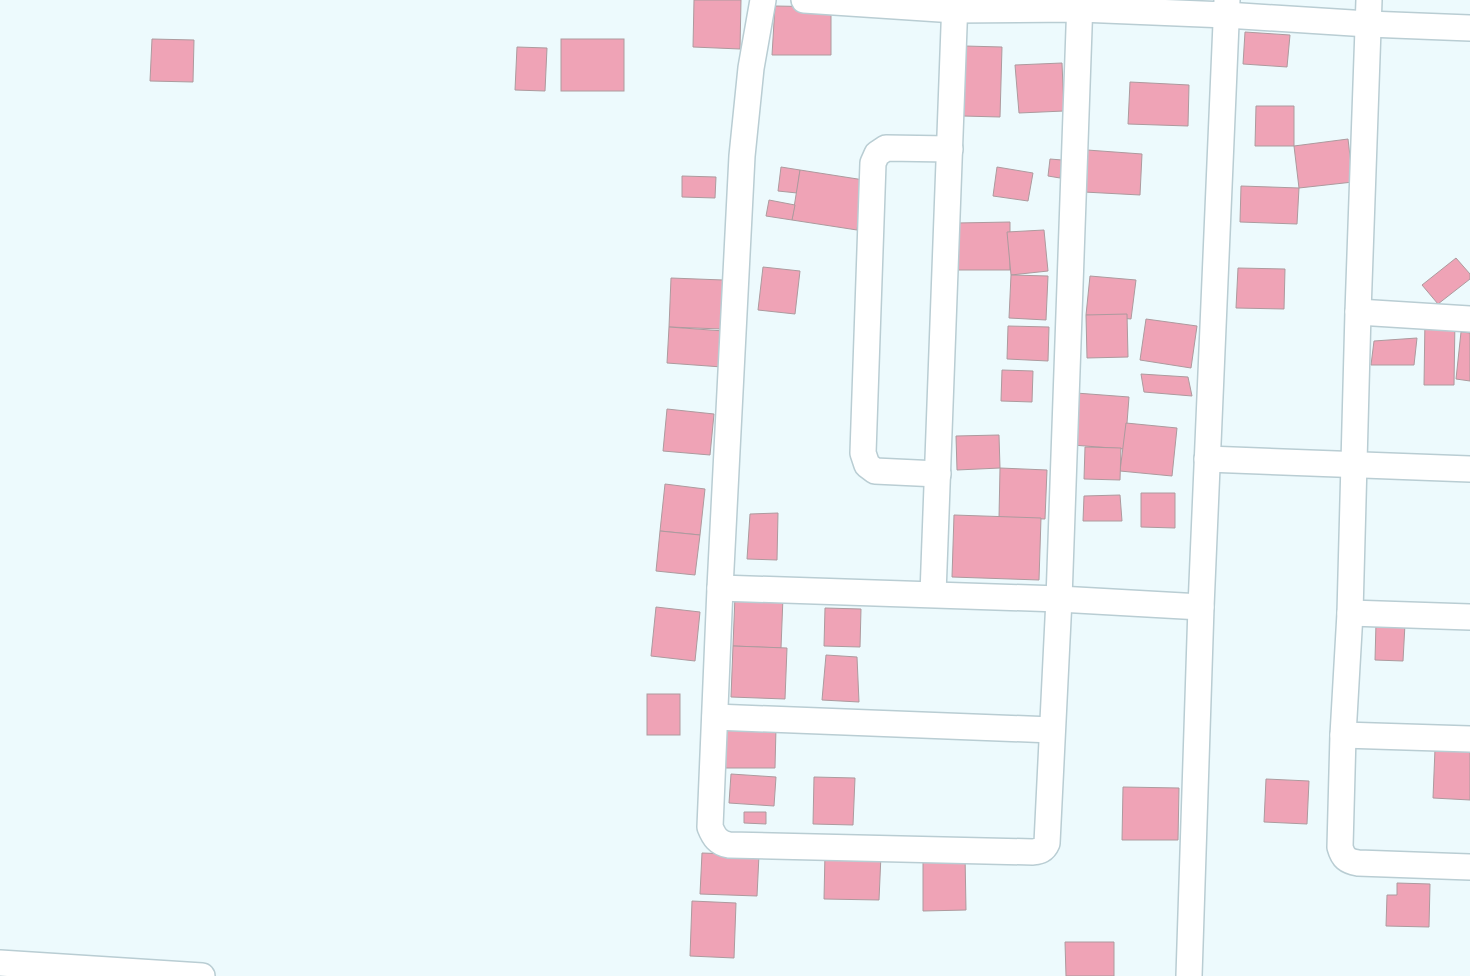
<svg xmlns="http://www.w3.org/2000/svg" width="1470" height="976" viewBox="0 0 1470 976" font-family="'Alegreya Sans',sans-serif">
  <rect width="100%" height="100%" fill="#edfafd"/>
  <g fill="#efa3b6" stroke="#ad9a9e">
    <polygon points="694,0 741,0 740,49 693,47"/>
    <polygon points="775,6 831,7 831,55 772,55"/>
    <polygon points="1245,32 1290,35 1287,67 1243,64"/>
    <polygon points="152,39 194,40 193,82 150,81"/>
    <rect x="561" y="39" width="63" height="52"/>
    <polygon points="965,46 1002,47 1000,117 963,116"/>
    <polygon points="517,47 547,48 545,91 515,90"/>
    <polygon points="1062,63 1064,111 1019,113 1015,65"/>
    <polygon points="1130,82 1189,85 1188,126 1128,124"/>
    <polygon points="1256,106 1294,106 1294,146 1255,146"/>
    <polygon points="1348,139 1353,182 1299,188 1294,146"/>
    <polygon points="1087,150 1142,154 1140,195 1084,192"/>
    <polygon points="1050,159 1062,160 1060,178 1048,176"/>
    <polygon points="781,167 800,170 797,193 778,191"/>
    <polygon points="997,167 1033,173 1028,201 993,196"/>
    <polygon points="800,170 864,180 857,230 792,220"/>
    <polygon points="682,176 716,177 715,198 682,197"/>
    <polygon points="1241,186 1299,188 1297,224 1240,222"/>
    <polygon points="769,200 795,205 792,220 766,216"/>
    <polygon points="1010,222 1010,270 958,270 957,223"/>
    <polygon points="1044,230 1048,271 1011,275 1007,232"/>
    <polygon points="1456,258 1470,274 1470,279 1438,304 1422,285"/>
    <polygon points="763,267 800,271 795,314 758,310"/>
    <polygon points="1238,268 1285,269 1284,309 1236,308"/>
    <polygon points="1011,275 1048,276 1046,320 1009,318"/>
    <polygon points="1090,276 1136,280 1131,319 1086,315"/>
    <polygon points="671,278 723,280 721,329 669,327"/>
    <polygon points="1127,314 1128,357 1087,358 1086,315"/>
    <polygon points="1425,318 1455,319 1454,385 1424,385"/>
    <polygon points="1146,319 1197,326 1191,368 1140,360"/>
    <polygon points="1008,326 1049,327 1048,361 1007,359"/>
    <polygon points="669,327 724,331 722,367 667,363"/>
    <polygon points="1461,332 1470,333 1470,381 1456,379"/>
    <polygon points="1417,338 1414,365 1371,365 1374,341"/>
    <polygon points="1002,370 1033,371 1032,402 1001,401"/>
    <polygon points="1141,374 1188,377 1192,396 1144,392"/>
    <polygon points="1076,393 1129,397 1125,449 1072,445"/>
    <polygon points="667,409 714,414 710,455 663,451"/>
    <polygon points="1126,423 1177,428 1172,476 1120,471"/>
    <polygon points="999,435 1000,468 957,470 956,436"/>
    <polygon points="1085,447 1121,448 1120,480 1084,479"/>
    <polygon points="1000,468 1047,470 1045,519 999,518"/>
    <polygon points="665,484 705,489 700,535 660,531"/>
    <polygon points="1141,493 1175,493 1175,528 1141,527"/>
    <polygon points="1120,495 1122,521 1083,521 1084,496"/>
    <polygon points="778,513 777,560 747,559 750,514"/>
    <polygon points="954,515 1041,518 1039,580 952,577"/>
    <polygon points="660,531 700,535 695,575 656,571"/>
    <polygon points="735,596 783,597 781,648 733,646"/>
    <polygon points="656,607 700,612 695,661 651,656"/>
    <polygon points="825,608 861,609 860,647 824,646"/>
    <polygon points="1376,623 1405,624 1403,661 1375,660"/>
    <polygon points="733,646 787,648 785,699 731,697"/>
    <polygon points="826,655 857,657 859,702 822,700"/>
    <rect x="647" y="694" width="33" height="41"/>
    <polygon points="721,727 776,728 775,768 721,768"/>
    <polygon points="1435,749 1470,750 1470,800 1433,798"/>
    <polygon points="731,774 776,777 774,806 729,803"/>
    <polygon points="814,777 855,778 853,825 813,824"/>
    <polygon points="1266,779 1309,781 1307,824 1264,822"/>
    <polygon points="1123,787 1179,788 1178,840 1122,840"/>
    <polygon points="744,812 766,812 766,824 744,823"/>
    <polygon points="702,853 759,855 757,896 700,894"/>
    <polygon points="825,853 881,855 879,900 824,899"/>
    <polygon points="923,854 965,854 966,910 923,911"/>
    <polygon points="1397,883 1430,884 1429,927 1386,926 1387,895 1397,895"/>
    <polygon points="692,901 736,903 734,958 690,956"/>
    <polygon points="1065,942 1114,942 1114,976 1066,976"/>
  </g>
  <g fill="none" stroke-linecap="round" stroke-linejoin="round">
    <g stroke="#b9cdd3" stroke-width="28">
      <g id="street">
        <path d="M763,0L751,68L742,156L720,588L710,827C714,837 718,843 729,845L1033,852C1040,851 1044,850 1047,843L1059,599L1080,0"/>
        <polyline points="804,0 955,10 1080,9 1226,15 1368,24 1470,28"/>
        <path d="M1369,0L1358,312L1350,613L1343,735L1340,847C1343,858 1347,861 1358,863L1470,867"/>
        <polyline points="1358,312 1470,319"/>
        <polyline points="1207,459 1470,469"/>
        <polyline points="938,474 875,471 867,465 863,453 873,163 877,154 886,148 950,149"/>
        <polyline points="720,588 1059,599 1201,607"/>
        <polyline points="933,594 955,0"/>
        <polyline points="1350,613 1470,617"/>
        <polyline points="715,717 1052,730"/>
        <polyline points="1343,735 1470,739"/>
        <polyline points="0,963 202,976"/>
        <polyline points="1189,976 1201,607 1227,0"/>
      </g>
    </g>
    <use href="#street" stroke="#fff" stroke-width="25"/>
  </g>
</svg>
